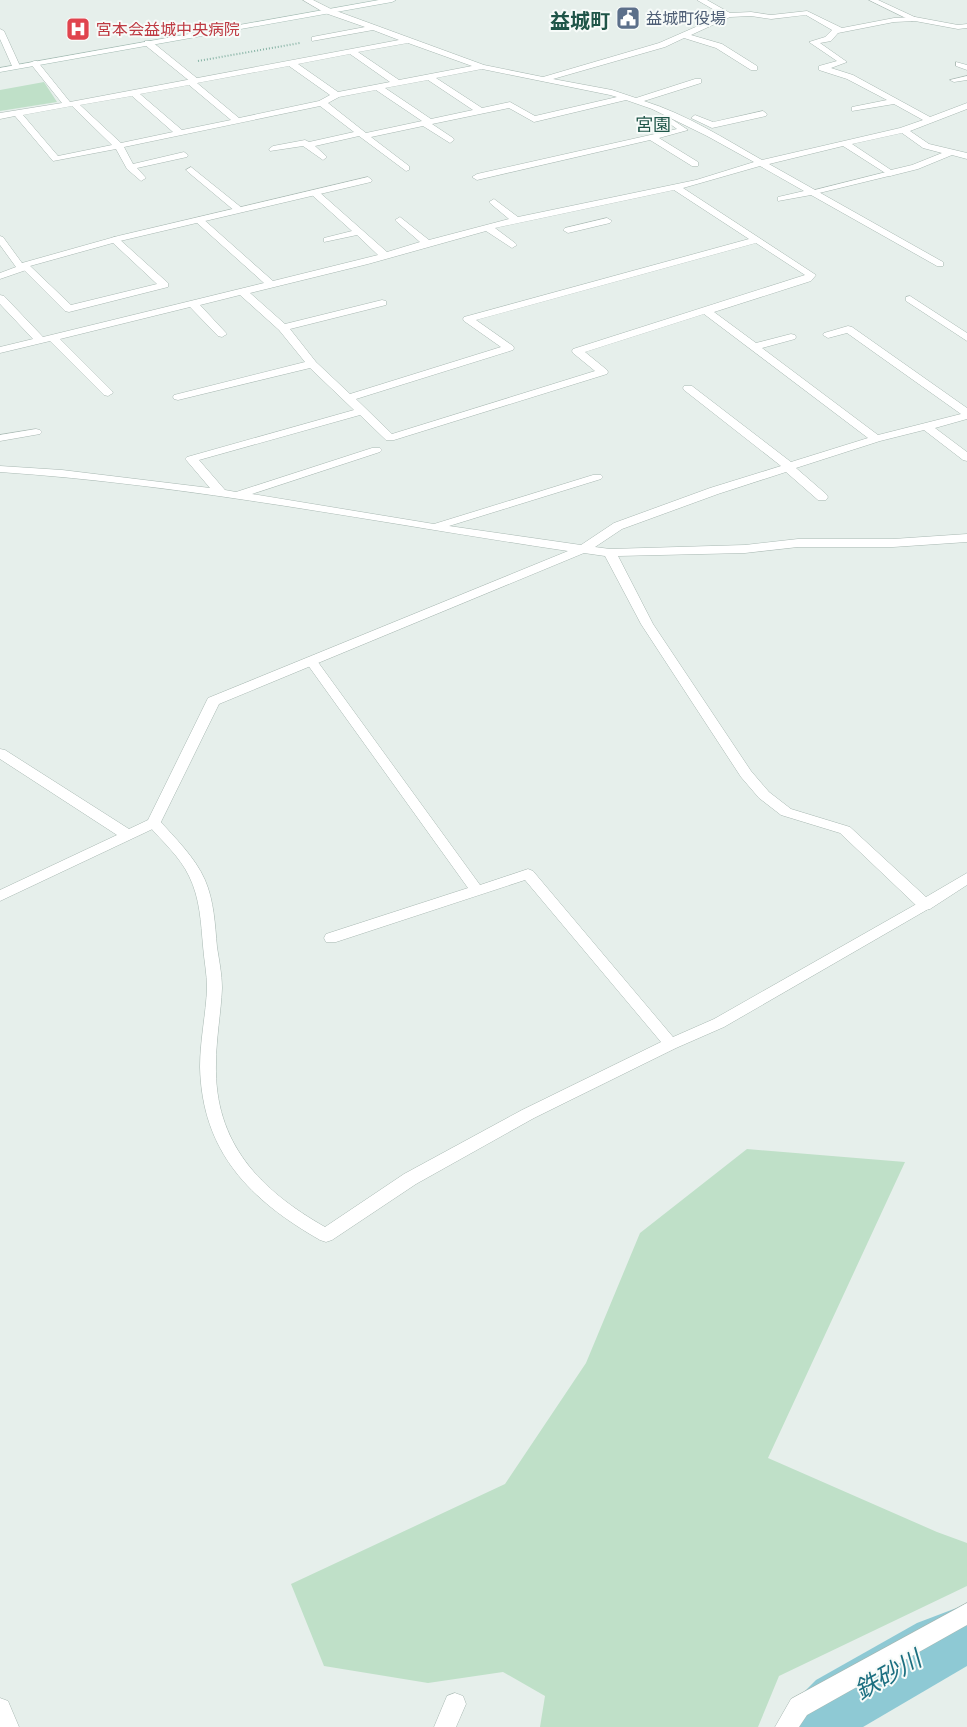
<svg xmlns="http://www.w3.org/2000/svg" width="967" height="1727" viewBox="0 0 967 1727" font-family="Commissioner,'Noto Sans JP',sans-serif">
  <rect width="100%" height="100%" fill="#e6efeb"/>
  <g fill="#bfe0c8">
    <polygon points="44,82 57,102 0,111 0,90"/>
    <polygon points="747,1149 905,1162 768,1458 937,1532 967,1543 967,1586 779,1676 758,1727 540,1727 545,1696 503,1672 428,1683 324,1666 291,1584 505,1484 586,1363 640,1233"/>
  </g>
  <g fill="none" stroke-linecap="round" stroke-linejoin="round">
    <polygon fill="#8ec9d4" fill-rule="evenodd" points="967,1604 967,1666 863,1727 783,1727 793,1703 816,1680 917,1623"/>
    <g stroke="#a8b8b2" stroke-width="1">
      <g id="lane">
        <polygon points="869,0 878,0 919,19 912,21"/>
        <polygon points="0,29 4,31 20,66 19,68 12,66 0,39"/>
        <polygon points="145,41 151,41 198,79 198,83 192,83 145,45"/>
        <polygon points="890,171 893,171 893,175 811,195 807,192"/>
        <polygon points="368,177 372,180 371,182 120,241 30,266 29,269 0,279 0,273 16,267 0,245 0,236 3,237 22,263 118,236"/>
        <path d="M311,657L315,658L480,885L528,869L533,871L673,1037L714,1019L920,902H930L932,905L930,908L724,1027L676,1048L534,1118L416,1184L332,1240L326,1242L320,1240C250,1200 202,1152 200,1067C200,1040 206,1014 207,988C207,974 204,960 203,946C201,923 200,898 189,876C180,857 163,842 149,826L147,823L149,820H159C175,838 195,857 205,880C214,901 215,924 217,947C219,960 222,974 222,988C221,1013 216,1038 216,1064C214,1143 260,1190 325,1227L404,1174L522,1110L661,1042L525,880L336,942H326L324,938L326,934L468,888L305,661Z"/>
      </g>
    </g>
    <g stroke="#a8b8b2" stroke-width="1">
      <g id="street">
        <path d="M303,0H313L331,9L484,65L543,77L659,43L723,15L697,0H707L730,13L751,12L771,15L807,11L842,28L894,18L915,17L958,25L967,24V28L958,29L915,21L894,22L838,33L831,41L820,43L847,62L831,68L853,75L930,117L967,103V109L910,131L929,144L967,153V159L952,155L918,169L890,176L843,146L769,164L943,262V266H937L811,195L778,201V197L804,191L760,166L683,188L816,275L811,281L714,312L756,343L791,334L795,335L796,337L795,339L762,348L878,435L961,414L847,333L828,338L823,335L824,333L848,326L852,327L967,408V419L935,428L967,452V461L963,460L924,430L880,441L796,468L826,494L828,497L826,500H818L786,472L718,494L622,529L595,547L610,549L745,545L798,539H893L967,534V542L893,547H798L745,553L618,556L653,624L751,771L769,792L791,809L850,827L926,897L967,873V885L930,909L925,910L920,909L840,833L781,815L759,798L741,777L641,624L605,556L584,553L219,704L159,826L0,901V890L117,835L0,759V749L5,750L129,829L148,820L208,698L568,551C379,523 191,485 0,472V466L62,470L210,488L187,461L185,459L187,457L354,410L310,368L178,400L174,399L173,397L174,395L305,362L279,330L240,295L200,305L227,334L222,337L218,336L190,307L60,339L112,391L113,393L108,396L104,395L50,341L0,353V347L33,339L0,304V295L4,296L43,337L264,283L196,222L194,220L199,217L202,218L273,281L378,255L357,235L324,242V238L352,231L312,195L310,193L315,190L318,191L387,252L420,242L397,222L395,220L400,217L429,240L509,219L491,204L489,202L494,199L518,217L696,180L754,162L707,136L652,109L626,100L534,122L509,108L432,124L453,138L454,140L450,143L423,126L371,137L409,166V170L406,171L359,136L315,146L327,157L323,160L303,146L270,151L269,149L273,146L305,140L309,142L354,132L320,106L124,147L133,164L184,152L188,155L187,157L137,168L146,178L141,181L127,169L116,149L53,161L15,116L0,119V113L62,103L30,63L34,61H37L70,102L399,40L373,30L312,41V37L365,27L325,13ZM806,15L832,30L825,37L809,42L837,61L819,66V70L847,79L887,100L852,107V111L894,104L923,120L900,128L762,160C725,139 686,114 644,101L701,83V79H695L636,98L612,90L553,79L665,47L684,38L716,48L751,70H757V66L722,44L691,35L730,17L751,16L771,19ZM408,43L472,66L399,80L358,52ZM350,54L390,82L338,92L298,64ZM289,66L330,95L319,101L239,118L197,83ZM482,69L610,95L617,97L535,116L510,102L482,108L436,78ZM428,80L473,110L431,119L385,88ZM189,85L231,120L182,130L140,94ZM376,90L422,121L366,133L328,103L339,97ZM132,96L173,132L121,143L80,105ZM72,106L112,145L58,156L23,115ZM902,133L923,148L942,153L912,165L891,170L852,144ZM674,190L749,239L464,317L463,319L464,321L501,347L350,394L316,362L290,329L386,305V301L382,300L285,324L250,293L368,264L486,231L512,248L517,245L515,243L495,228ZM756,243L805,275L573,349L572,351L573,353L595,371L392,434L356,399L513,350L514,348L513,346L476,320ZM704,314L868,438L791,462L692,386H684L683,388L684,390L781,466L710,488L614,523L581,545L449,526L601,479L603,477L601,475H593L434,524L252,494L380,452L382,450L380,448H372L236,492L225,490L199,460L360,415L386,440H394L607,374L608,372L607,370L585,352Z"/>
        <polygon points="956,62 967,65 967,70 956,66"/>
        <polygon points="967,76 967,80 954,82 950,80"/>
        <polygon points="763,111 767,114 766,116 712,128 691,118 695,115 713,122"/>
        <polygon points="670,118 688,130 659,138 698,162 698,166 692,166 650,140 477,180 472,177 477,174 677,129 666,121"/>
        <polygon points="191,167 242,208 242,212 236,212 188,172 186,170"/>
        <polygon points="607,218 612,221 610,223 568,233 563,230 565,228"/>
        <polygon points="115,237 118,238 168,283 168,287 69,312 65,311 19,265 21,263 27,263 71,305 157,284 112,242 112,238"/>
        <polygon points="910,296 967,333 967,341 906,301 906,297"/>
        <polygon points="36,429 40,430 42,432 40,434 0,441 0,435"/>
        <polygon points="967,1603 967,1625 807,1715 799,1727 775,1727 791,1699"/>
        <polygon points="455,1693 463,1696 466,1704 456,1727 434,1727 447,1696"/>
        <polygon points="0,1698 8,1701 19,1727 0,1727"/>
      </g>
    </g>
    <g stroke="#a4bbb3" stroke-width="1">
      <polygon id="secondary" points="379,0 396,0 392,2 0,72 0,68"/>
    </g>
    <polyline stroke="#86b3a5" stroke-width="2" stroke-dasharray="1 2" stroke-linecap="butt" points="198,61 300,43"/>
    <use href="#lane" fill="#fff" fill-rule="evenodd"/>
    <use href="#street" fill="#fff" fill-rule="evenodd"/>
    <use href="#secondary" fill="#fff" fill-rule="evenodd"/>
  </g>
  <defs>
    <g id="civic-square" transform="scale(1.25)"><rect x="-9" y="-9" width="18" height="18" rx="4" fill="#5c6f8a" stroke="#f7fbf9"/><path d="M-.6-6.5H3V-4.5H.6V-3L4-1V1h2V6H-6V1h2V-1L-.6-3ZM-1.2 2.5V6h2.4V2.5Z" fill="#fff"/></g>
    <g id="hospital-square" transform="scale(1.25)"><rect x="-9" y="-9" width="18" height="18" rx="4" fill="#e0444e" stroke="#f7fbf9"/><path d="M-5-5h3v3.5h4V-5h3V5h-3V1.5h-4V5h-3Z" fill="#fff"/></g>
  </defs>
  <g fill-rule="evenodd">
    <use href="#civic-square" x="628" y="18"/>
    <use href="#hospital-square" x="78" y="29"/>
  </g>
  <g text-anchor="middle" stroke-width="4" stroke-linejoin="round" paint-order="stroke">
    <g font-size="16" fill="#4e5e75" stroke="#f7fbf9" text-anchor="start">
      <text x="646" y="24">益城町役場</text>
    </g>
    <g font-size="16" fill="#be3a42" stroke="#f7fbf9" text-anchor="start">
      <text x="96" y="35">宮本会益城中央病院</text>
    </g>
    <g font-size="18" fill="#1f5548" stroke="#f7fbf9">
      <text x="653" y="131">宮園</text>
    </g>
    <g font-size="20" font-weight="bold" fill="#1f5548" stroke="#f7fbf9">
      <text x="580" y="28">益城町</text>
    </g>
    <g font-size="24" font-style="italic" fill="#1c6f80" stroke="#f7fbf9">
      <text transform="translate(888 1675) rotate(-30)" y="8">鉄砂川</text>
    </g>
  </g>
</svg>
